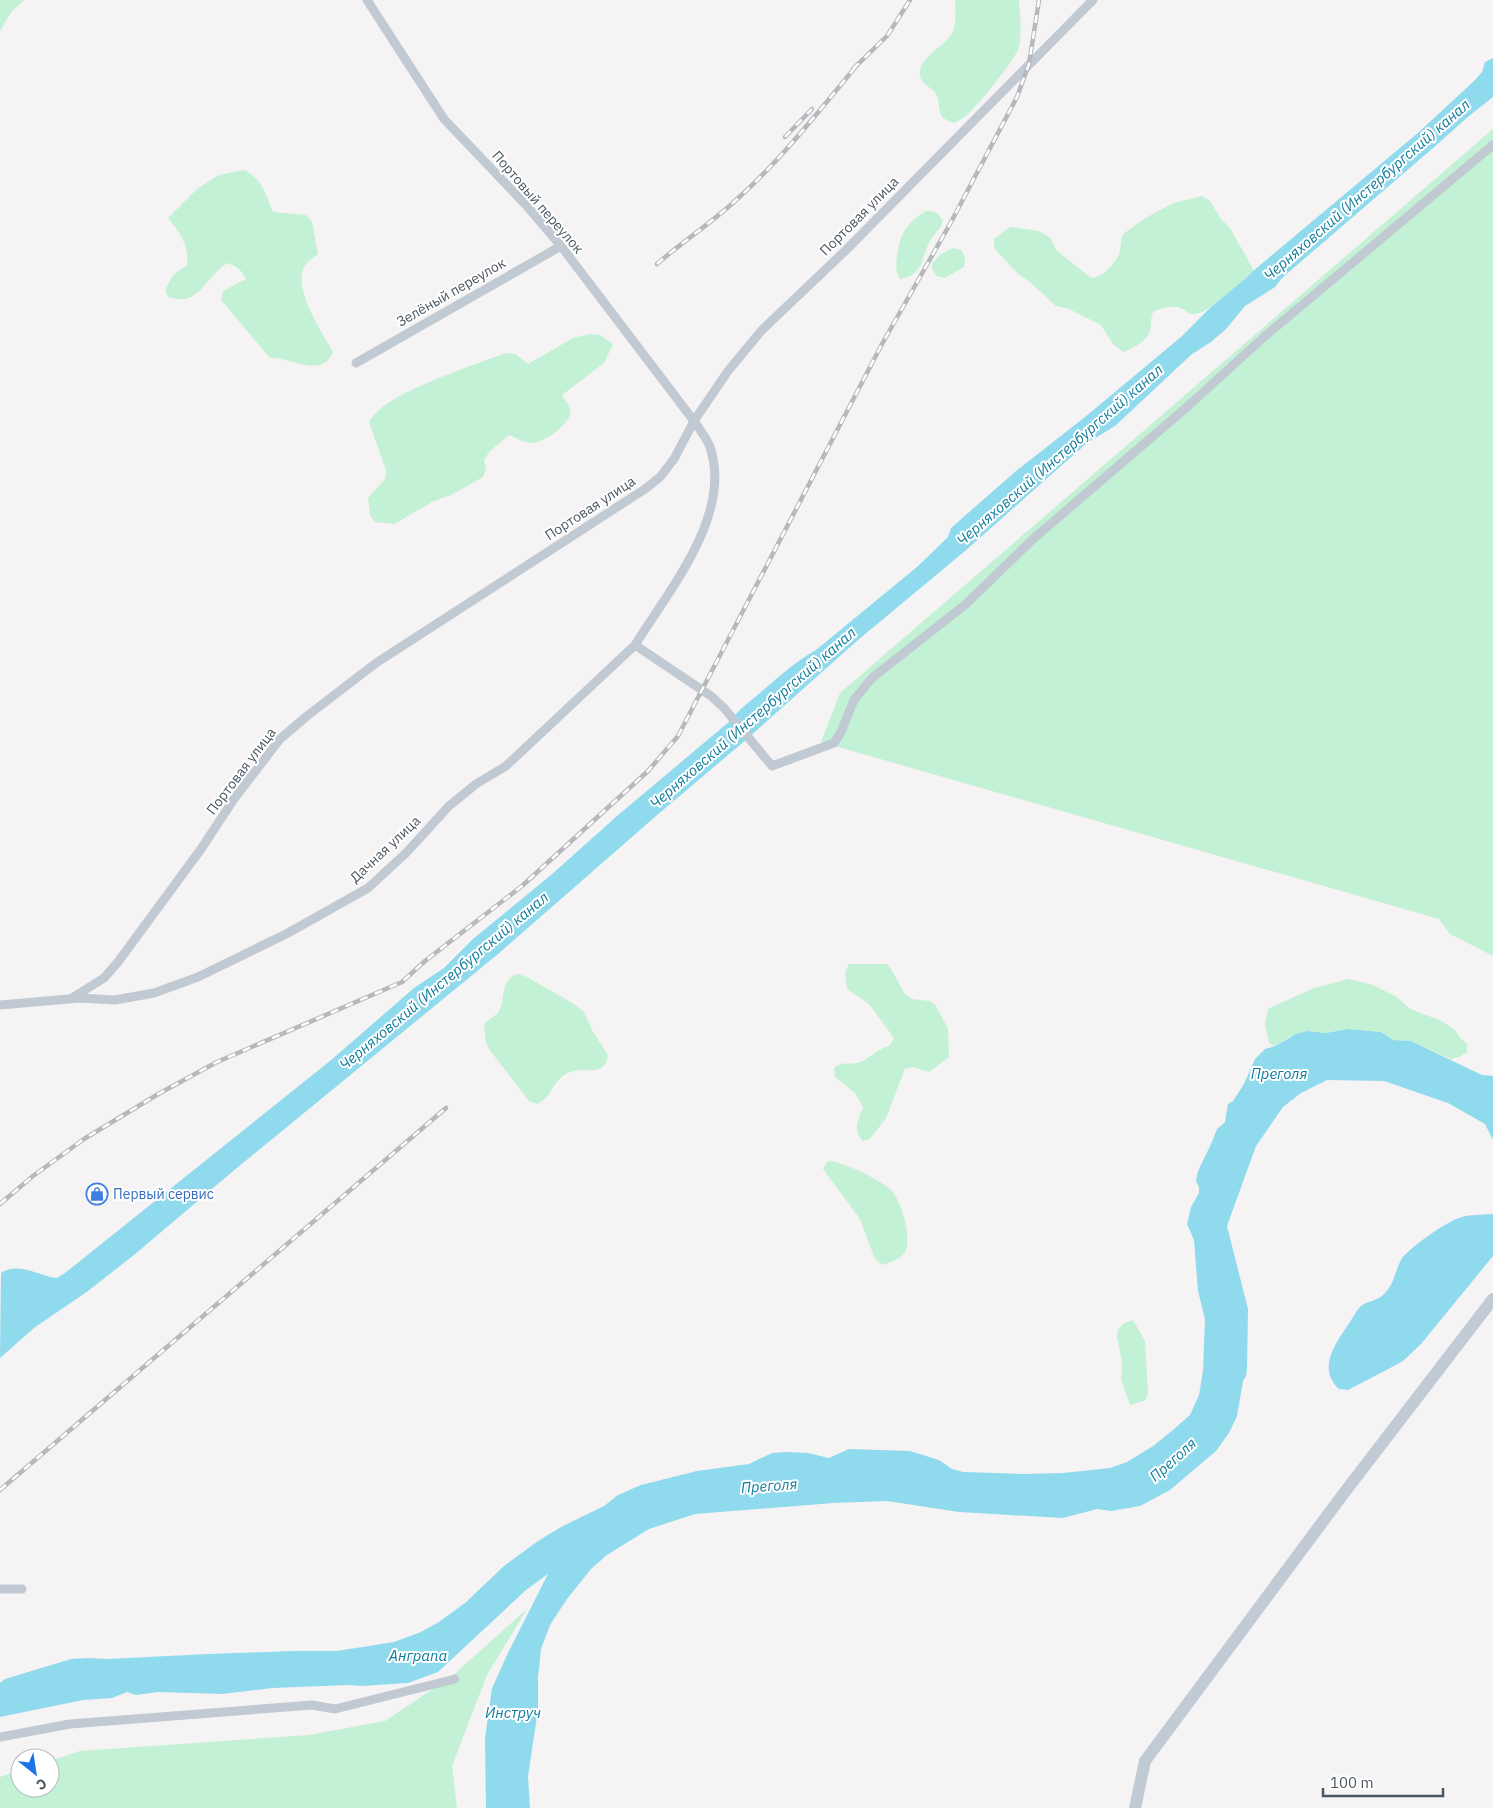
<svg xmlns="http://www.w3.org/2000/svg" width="1493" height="1808" viewBox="0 0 1493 1808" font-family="'IBM Plex Sans',sans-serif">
  <rect width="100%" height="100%" fill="#f5f3f3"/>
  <g fill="#c3f1d5">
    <polygon points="0,0 24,0 11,12 0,31"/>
    <path d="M955,0H1019C1020,15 1022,31 1019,47C1017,57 980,103 970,112C965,117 960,120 954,123C935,117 942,111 937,96C935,88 922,86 920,76C916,58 948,45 953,31C957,23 955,9 955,0Z"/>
    <polygon points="1493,129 1493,956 1450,934 1439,919 821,742 840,693"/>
    <path d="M244,170C262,178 266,195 273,212L306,215L312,222L318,254C314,257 309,260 306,264C290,286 322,332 333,352C321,380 291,356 270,358L221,300L223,291L246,279C242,270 236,266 227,263C212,272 201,296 185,299C180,300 174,298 169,298L165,290L173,275L187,265C190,247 179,231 168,218L198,188L219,175Z"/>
    <path d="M1202,196L1210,201L1221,219L1230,228L1252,267L1253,271C1243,281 1206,317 1192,314C1187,313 1183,308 1178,307C1171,306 1161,309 1154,311C1150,316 1152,323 1150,330C1147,342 1133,348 1123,352L1113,344L1101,325L1069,309L1056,306L1030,282L1018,274L994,248V239L1010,227L1039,231L1051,238L1056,250L1091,278C1103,278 1117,262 1120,251C1121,245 1121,240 1123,234L1144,219L1173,203Z"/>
    <path d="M926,211C935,211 938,213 943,221C941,229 934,234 930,241C921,256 925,275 900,279C895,270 896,266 897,256C900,234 906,223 926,211Z"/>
    <polygon points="953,248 961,250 965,257 964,267 945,278 936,276 932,268 932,263 941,254"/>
    <path d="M590,334L600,335L613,344L604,363L562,395C564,399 569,404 570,409C574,422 544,443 532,443C523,443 517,438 509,435L489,452L484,460L486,469L483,477L451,495L434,501L394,524L375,522L370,515L368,498L385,479L386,470L369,422C385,392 473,366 506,353L515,354L528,364L573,338Z"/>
    <path d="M849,964H888L905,994L912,999L930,1001L936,1006L948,1029L949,1057L929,1072L913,1067L905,1069L886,1118L870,1139L862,1141C853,1127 858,1121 863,1107L855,1093L835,1077L834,1068C844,1061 846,1065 857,1063C867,1061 877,1049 889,1046L894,1038L869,1004L847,989L845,972Z"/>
    <path d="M518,974L527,977L574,1004L584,1012L593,1032L608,1055C604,1079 586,1066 570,1072C551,1080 554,1096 537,1104L529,1101L489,1049L486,1042L484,1024C488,1020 496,1016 499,1011C506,1000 499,979 518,974Z"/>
    <polygon points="1349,979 1373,985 1397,997 1410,1009 1442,1021 1456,1031 1460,1038 1467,1044 1467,1052 1459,1057 1451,1059 1411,1041 1393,1040 1381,1032 1348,1029 1326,1033 1307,1031 1287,1038 1275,1046 1269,1043 1265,1025 1268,1009 1314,988"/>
    <path d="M828,1161C842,1161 881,1180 891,1190C901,1201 913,1238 905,1252C900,1260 890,1262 882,1265L875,1259L860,1219L823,1169Z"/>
    <polygon points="1133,1320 1145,1341 1148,1391 1146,1400 1130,1405 1121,1380 1122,1363 1117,1337 1118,1329 1124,1323"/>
    <polygon points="527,1609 487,1675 452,1766 457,1808 0,1808 0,1777 20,1770 20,1788 50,1788 50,1761 80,1751 309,1735 385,1721 451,1677"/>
  </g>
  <g fill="#90daee">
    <path d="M1493,58V97L1469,116L1433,148L1282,278L1275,287L1245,306L1226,329L1211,342L1192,354L1115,426L1087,443L965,551L858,640L747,739L656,816L498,954L232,1172L134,1255L88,1291L34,1328L0,1358L1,1273C19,1261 38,1276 57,1278L65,1273L330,1061L414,988L444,968L473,939L551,875L617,816L730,721C739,709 751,701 762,691C781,675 795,662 816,650L917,567L948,537L951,528L1016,471L1085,417L1181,337L1210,308L1246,278L1253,271L1419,132L1475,80L1482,72L1485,62Z"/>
    <polygon points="1348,1029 1381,1032 1393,1040 1411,1041 1482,1075 1493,1076 1493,1140 1485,1124 1448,1103 1384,1081 1327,1080 1301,1093 1283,1107 1256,1146 1227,1226 1248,1309 1247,1368 1246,1376 1243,1381 1237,1416 1229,1433 1216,1451 1170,1490 1140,1506 1111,1511 1097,1509 1063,1518 959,1512 887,1501 833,1503 695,1514 649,1529 631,1540 607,1555 591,1569 567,1599 550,1625 541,1649 538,1678 538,1710 528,1776 530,1808 486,1808 485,1738 492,1688 508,1653 548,1574 526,1590 438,1672 408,1683 362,1686 348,1685 273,1688 222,1694 158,1692 136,1695 127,1692 112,1698 83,1700 0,1717 0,1683 5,1679 71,1659 88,1658 108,1659 208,1654 293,1651 337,1651 394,1642 421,1632 439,1622 465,1603 504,1566 538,1541 561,1527 604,1506 618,1495 641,1485 697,1471 749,1464 772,1453 787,1452 808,1453 829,1458 849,1449 910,1451 939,1460 952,1469 963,1472 1024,1474 1063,1473 1110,1468 1127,1462 1153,1446 1173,1430 1190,1415 1199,1395 1203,1371 1205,1319 1198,1291 1194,1240 1187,1224 1191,1207 1199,1193 1199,1187 1196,1181 1198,1171 1212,1142 1217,1129 1225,1122 1228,1104 1233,1101 1244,1084 1255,1059 1265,1049 1275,1046 1296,1034 1307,1031 1326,1033"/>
    <path d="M1493,1214V1256L1421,1344L1403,1361L1392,1367L1348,1390L1339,1389C1317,1369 1335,1344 1348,1325C1352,1319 1356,1311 1361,1306C1368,1301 1379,1300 1384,1294C1394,1285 1395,1271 1401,1260C1407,1249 1446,1222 1459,1218C1469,1214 1482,1215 1493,1214Z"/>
  </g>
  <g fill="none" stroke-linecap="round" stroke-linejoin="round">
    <g stroke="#c1cad2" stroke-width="9">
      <path d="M367,0L444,119L526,205L561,246L694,421C699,429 707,438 710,447C733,515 669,590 635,645"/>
      <polyline points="356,363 561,246"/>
      <polyline points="72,998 104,978 118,962 201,849 234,799 280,739 307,716 376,663 645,489 660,477 674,459 694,421 728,371 761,331 845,251 1093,0"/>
      <polyline points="0,1005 80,998 115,1000 154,993 198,977 288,933 368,888 406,853 449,806 476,784 506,766 635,645 711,696 724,708 772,766 834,743 841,732 854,700 872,678 966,604 1033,539 1187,407 1264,337 1493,145"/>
      <polyline points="0,1589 22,1589"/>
      <polyline points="0,1737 70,1724 312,1705 335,1709 455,1679"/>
    </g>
    <polyline stroke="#c1cbd6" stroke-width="12" points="1135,1808 1145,1761 1344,1493 1493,1299"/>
    <g stroke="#b5b8bd" stroke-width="4.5">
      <g id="rail">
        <polyline points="853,69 887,36 910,0"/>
        <polyline points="785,137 812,109"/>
        <path d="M657,264C682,242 710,224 735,201C781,160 819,111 858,64"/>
        <polyline points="0,1204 33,1176 84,1139 160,1093 217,1062 402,982 425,961 522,886 648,771 678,736 882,344 950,224 1017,97 1029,64 1039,0"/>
        <polyline points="0,1490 446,1108"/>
      </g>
    </g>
    <use href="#rail" stroke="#fff" stroke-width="2.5" stroke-dasharray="8" stroke-linecap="butt"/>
  </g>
  <defs>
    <g id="shop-ring" transform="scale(1.125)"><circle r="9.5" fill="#fff" stroke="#3f7fe0" stroke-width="1.5"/><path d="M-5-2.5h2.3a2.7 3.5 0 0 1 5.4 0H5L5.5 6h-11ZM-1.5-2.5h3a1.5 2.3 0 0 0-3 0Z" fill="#3f7fe0"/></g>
  </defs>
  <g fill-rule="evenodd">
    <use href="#shop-ring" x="97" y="1194"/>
  </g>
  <g text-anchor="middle" stroke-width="4" stroke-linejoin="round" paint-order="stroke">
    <g font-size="14" fill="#4a5661" stroke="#fff">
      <text transform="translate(538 202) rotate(49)" y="5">Портовый переулок</text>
      <text transform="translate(859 216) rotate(-45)" y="5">Портовая улица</text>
      <text transform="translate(451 292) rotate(-30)" y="5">Зелёный переулок</text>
      <text transform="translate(590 508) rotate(-33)" y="5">Портовая улица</text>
      <text transform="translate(241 771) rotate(-53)" y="5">Портовая улица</text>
      <text transform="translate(385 849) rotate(-43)" y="5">Дачная улица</text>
    </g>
    <g font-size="14" fill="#366cbe" stroke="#fff" text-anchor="start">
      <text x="113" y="1199">Первый сервис</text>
    </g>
    <g font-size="15" font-style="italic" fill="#0c7c9b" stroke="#fff">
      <text transform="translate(1367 190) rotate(-41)" y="5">Черняховский (Инстербургский) канал</text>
      <text transform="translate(1060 455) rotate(-41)" y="5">Черняховский (Инстербургский) канал</text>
      <text transform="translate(753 718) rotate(-41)" y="5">Черняховский (Инстербургский) канал</text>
      <text transform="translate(444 981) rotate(-40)" y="5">Черняховский (Инстербургский) канал</text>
      <text x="1279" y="1079">Преголя</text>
      <text transform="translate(1173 1460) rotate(-42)" y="5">Преголя</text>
      <text transform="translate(769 1486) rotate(-4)" y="5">Преголя</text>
      <text x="418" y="1661">Анграпа</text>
      <text x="513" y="1718">Инструч</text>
    </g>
  </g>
  <g transform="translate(35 1773) rotate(150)"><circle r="24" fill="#ffffff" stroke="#b7bbc0"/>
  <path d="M0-4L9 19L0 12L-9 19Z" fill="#1a73e8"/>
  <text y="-8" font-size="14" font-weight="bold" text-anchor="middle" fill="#4a5661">С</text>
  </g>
  <path d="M1323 1788v8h120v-8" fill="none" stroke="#4a5661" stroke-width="2.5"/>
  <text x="1330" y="1788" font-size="15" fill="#4a5661" stroke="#ffffff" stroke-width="4" paint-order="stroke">100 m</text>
</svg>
